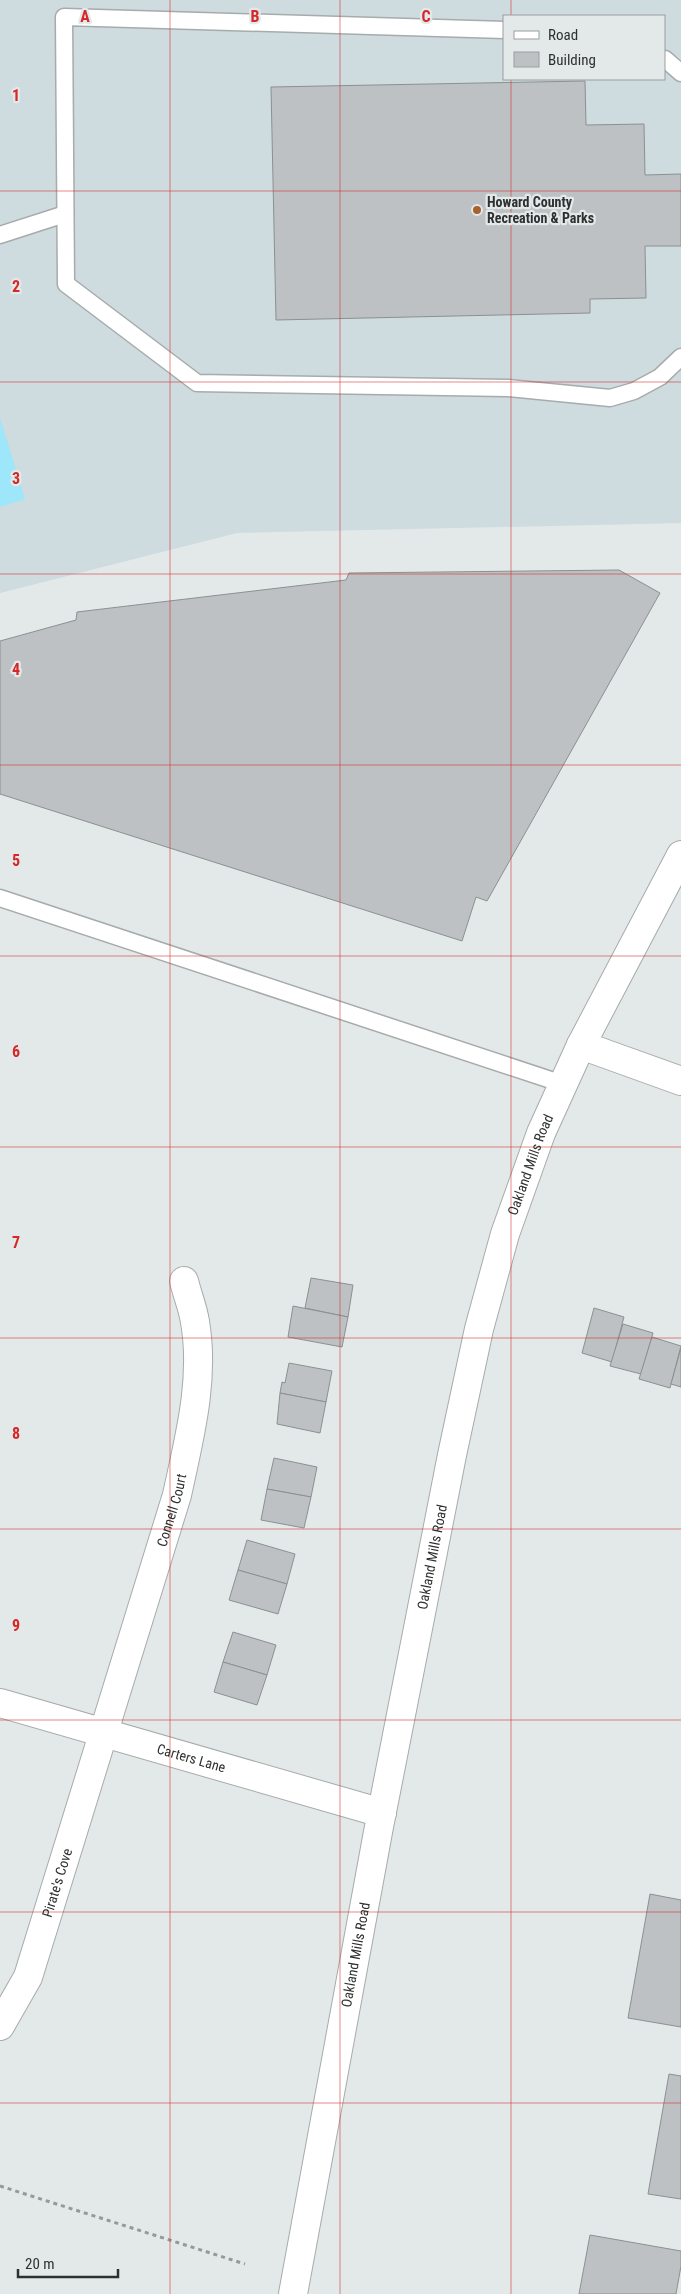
<svg xmlns="http://www.w3.org/2000/svg" width="681" height="2294" viewBox="0 0 681 2294" font-family="'Roboto Condensed',sans-serif">
  <rect width="100%" height="100%" fill="#e3e8e9"/>
  <path fill="#cedbdf" fill-rule="evenodd" d="M0,0H681V523L237,533L0,593ZM505,16H665V79H505Z"/>
  <polygon fill="#9ee6f9" points="0,418 25,499 0,507"/>
  <g fill="#bdc1c3" stroke="#8b9091">
    <polygon points="585,81 586,125 644,124 645,175 681,174 681,246 645,246 646,298 590,299 590,313 276,320 271,87"/>
    <polygon points="619,570 660,593 487,901 476,897 462,941 0,794 0,641 76,620 77,612 346,580 349,573"/>
    <polygon points="311,1278 353,1285 348,1317 305,1308"/>
    <polygon points="293,1306 348,1317 342,1347 288,1337"/>
    <polygon points="594,1308 624,1317 612,1362 582,1353"/>
    <polygon points="623,1324 653,1333 641,1374 610,1366"/>
    <polygon points="652,1337 681,1346 670,1388 639,1379"/>
    <polygon points="681,1348 681,1387 671,1384"/>
    <polygon points="289,1363 332,1371 326,1402 280,1393 282,1382 285,1383"/>
    <polygon points="280,1393 326,1402 320,1433 277,1424"/>
    <polygon points="274,1458 317,1467 311,1497 267,1489"/>
    <polygon points="267,1489 311,1497 304,1528 261,1520"/>
    <polygon points="247,1540 295,1554 287,1584 238,1570"/>
    <polygon points="238,1570 287,1584 278,1614 229,1600"/>
    <polygon points="233,1632 276,1645 267,1675 223,1662"/>
    <polygon points="223,1662 267,1675 257,1705 214,1692"/>
    <polygon points="650,1894 681,1900 681,2027 628,2018"/>
    <polygon points="669,2074 681,2076 681,2199 648,2194"/>
    <polygon points="590,2235 681,2251 681,2266 676,2294 579,2294"/>
  </g>
  <g fill="none" stroke-linecap="round" stroke-linejoin="round">
    <g stroke="#a7abac" stroke-width="19">
      <g id="lane">
        <polyline points="505,30 64,17 66,284 197,383 508,388 610,398 634,391 660,377 681,357"/>
        <polyline points="665,59 681,73"/>
        <polyline points="0,235 65,214"/>
        <polyline points="0,898 563,1084"/>
      </g>
    </g>
    <g stroke="#a7abac" stroke-width="30">
      <g id="street">
        <polyline points="581,1045 681,1081"/>
        <path id="s1" d="M0,1703L382,1813"/>
        <path id="s2" d="M0,2026L28,1977L177,1495C189,1439 205,1380 195,1322C193,1308 187,1294 184,1281"/>
      </g>
    </g>
    <g stroke="#a7abac" stroke-width="30">
      <g id="secondary">
        <path id="s3" d="M293,2294L378,1832L452,1455L479,1329L505,1234L541,1133L581,1045L681,855"/>
      </g>
    </g>
    <polyline stroke="#959999" stroke-width="3" stroke-dasharray="4 4" stroke-linecap="butt" points="0,2186 245,2264"/>
    <use href="#lane" stroke="#fff" stroke-width="16"/>
    <use href="#street" stroke="#fff" stroke-width="28"/>
    <use href="#secondary" stroke="#fff" stroke-width="28"/>
  </g>
  <path fill="none" stroke="#d62828" stroke-width="1" stroke-opacity="0.55" d="M170,0V2294M340,0V2294M511,0V16M511,79V2294M0,191H681M0,382H681M0,574H681M0,765H681M0,956H681M0,1147H681M0,1338H681M0,1529H681M0,1720H681M0,1912H681M0,2103H681"/>
  <circle fill="#a5632f" stroke="#e3e8e9" stroke-width="2" cx="477" cy="210" r="5"/>
  <g text-anchor="middle" stroke-width="4.5" stroke-linejoin="round" paint-order="stroke">
    <g font-size="14" font-weight="bold" fill="#2e3030" stroke="#e3e8e9" text-anchor="start">
      <text x="487" y="207">Howard County<tspan x="487" dy="16">Recreation &amp; Parks</tspan></text>
    </g>
    <g font-size="14" fill="#2e3030" stroke="#e3e8e9">
      <text dy="5" stroke="none"><textPath href="#s3" startOffset="1155">Oakland Mills Road</textPath></text>
      <text dy="5" stroke="none"><textPath href="#s2" startOffset="545">Connell Court</textPath></text>
      <text dy="5" stroke="none"><textPath href="#s3" startOffset="750">Oakland Mills Road</textPath></text>
      <text dy="5" stroke="none"><textPath href="#s1" startOffset="199">Carters Lane</textPath></text>
      <text dy="5" stroke="none"><textPath href="#s2" startOffset="155">Pirate's Cove</textPath></text>
      <text dy="5" stroke="none"><textPath href="#s3" startOffset="345">Oakland Mills Road</textPath></text>
    </g>
  </g>
  <g font-size="16" text-anchor="middle" font-weight="bold" fill="#d62828" stroke="#e3e8e9" stroke-width="4.5" stroke-linejoin="round" paint-order="stroke">
    <text x="85" y="22">A</text>
    <text x="255" y="22">B</text>
    <text x="426" y="22">C</text>
    <text x="16" y="101">1</text>
    <text x="16" y="292">2</text>
    <text x="16" y="484">3</text>
    <text x="16" y="675">4</text>
    <text x="16" y="866">5</text>
    <text x="16" y="1057">6</text>
    <text x="16" y="1248">7</text>
    <text x="16" y="1439">8</text>
    <text x="16" y="1631">9</text>
  </g>
  <rect x="503" y="15" width="162" height="65" fill="#e3e8e9" stroke="#9b9e9f"/>
  <rect x="514" y="31" width="25" height="8" fill="#ffffff" stroke="#9b9e9f"/>
  <text x="548" y="40" font-size="15" fill="#2e3030">Road</text>
  <rect x="514" y="52" width="25" height="15" fill="#bdc1c3" stroke="#9b9e9f"/>
  <text x="548" y="65" font-size="15" fill="#2e3030">Building</text>
  <path d="M18 2269v8h100v-8" fill="none" stroke="#2e3030" stroke-width="2.5"/>
  <text x="25" y="2269" font-size="15" fill="#2e3030" stroke="#e3e8e9" stroke-width="4" paint-order="stroke">20 m</text>
</svg>
